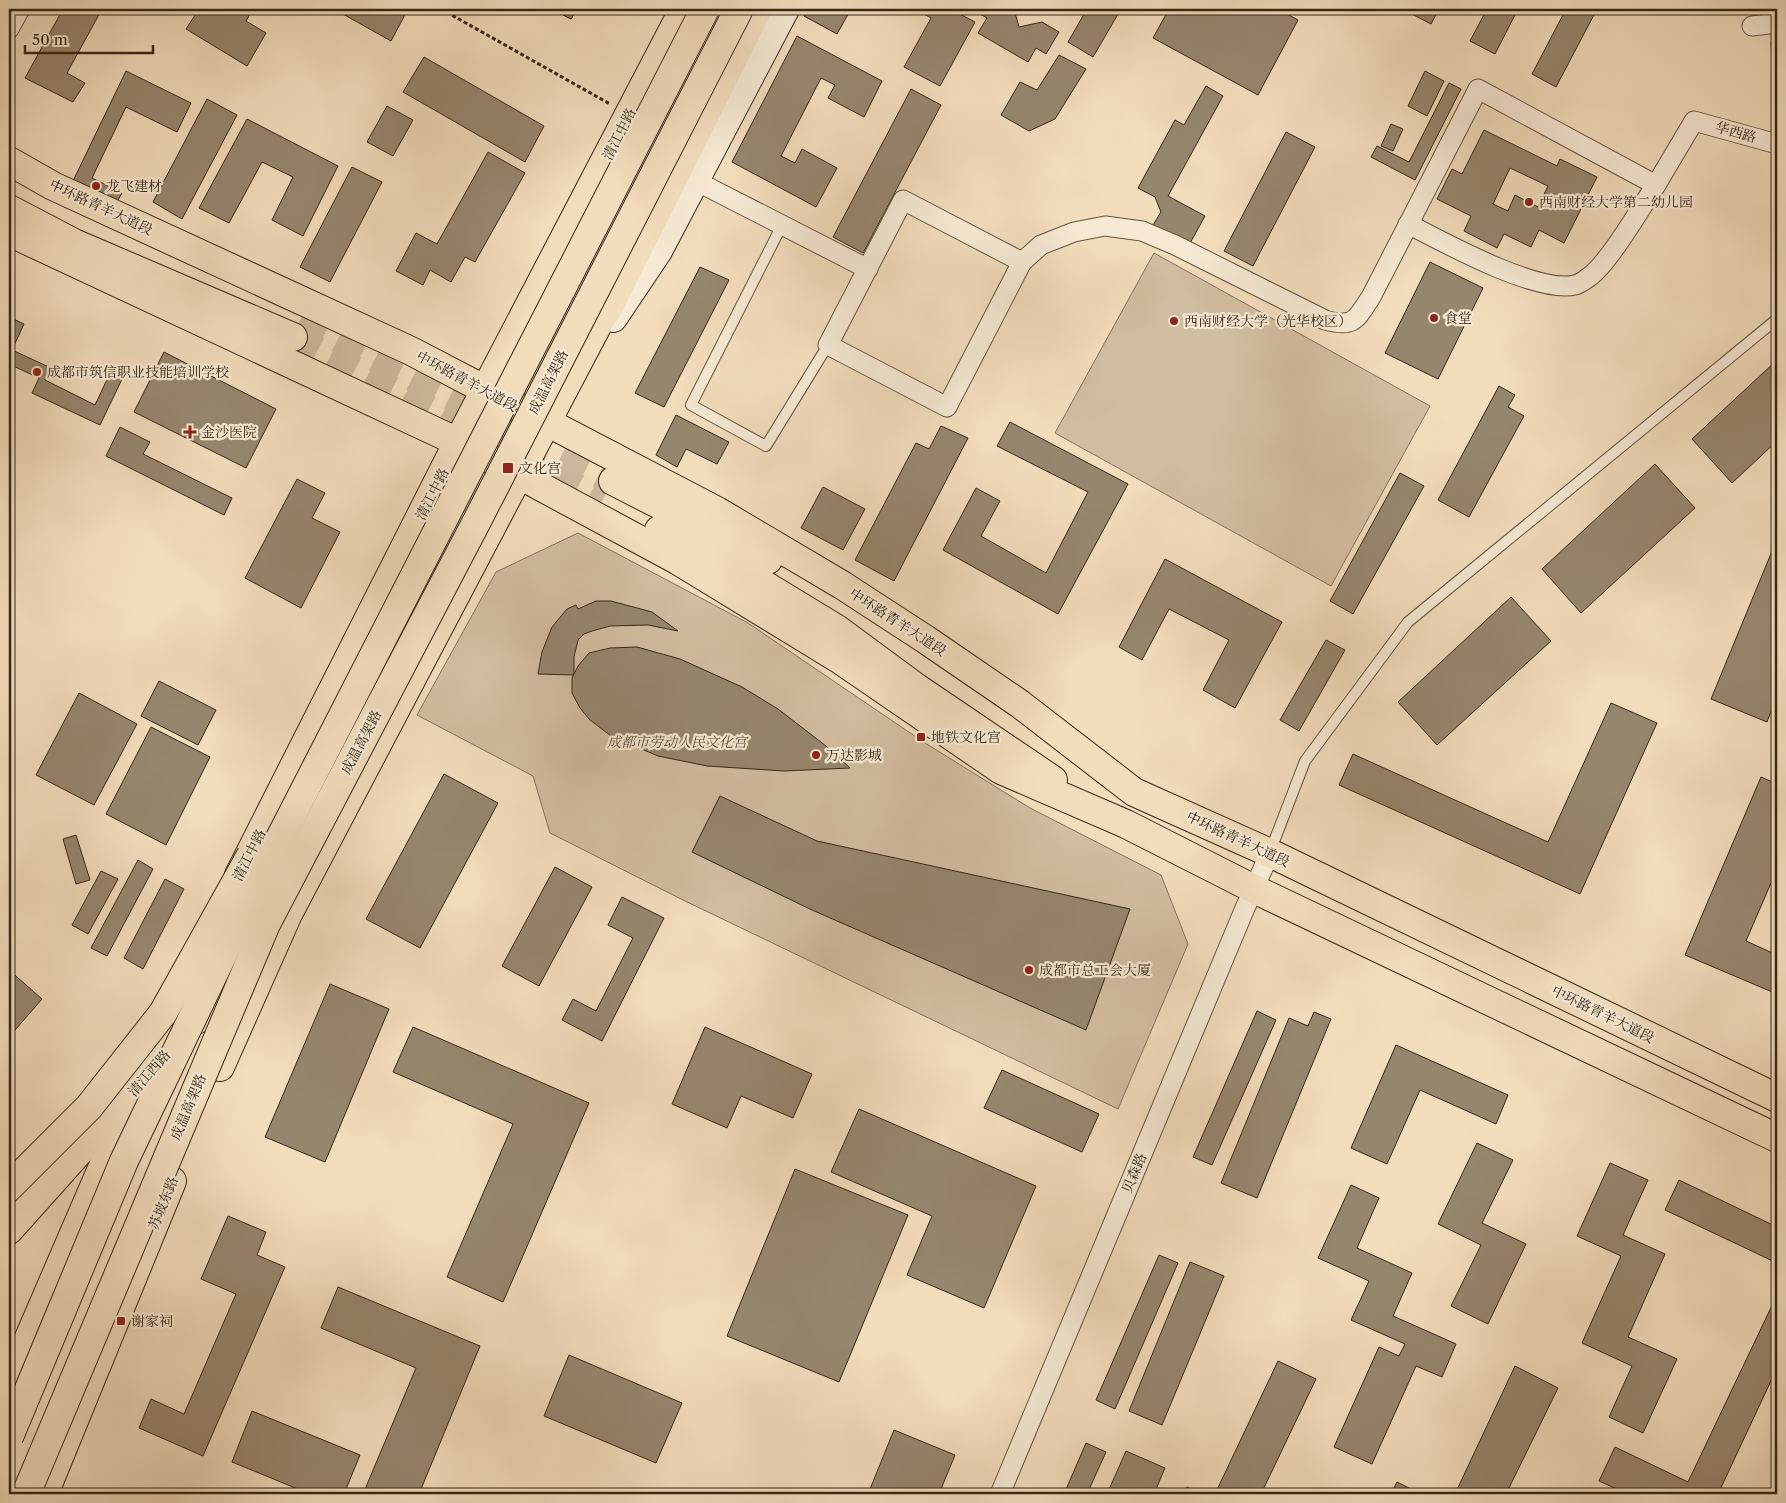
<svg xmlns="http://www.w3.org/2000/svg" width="1786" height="1503" viewBox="0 0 1786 1503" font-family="'Libre Caslon Text','Noto Serif SC',serif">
  <rect width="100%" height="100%" fill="#f1dcbc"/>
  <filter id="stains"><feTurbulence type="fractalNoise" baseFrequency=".004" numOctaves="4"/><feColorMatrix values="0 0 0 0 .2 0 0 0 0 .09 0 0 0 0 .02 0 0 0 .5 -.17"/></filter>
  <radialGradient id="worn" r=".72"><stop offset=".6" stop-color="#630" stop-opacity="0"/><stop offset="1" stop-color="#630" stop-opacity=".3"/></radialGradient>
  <g fill="#d1bda0" stroke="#84725c">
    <polygon points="1154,253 1430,406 1331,586 1055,433"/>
    <polygon points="578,533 748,623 925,743 1030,808 1161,875 1188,944 1118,1109 683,900 550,833 533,776 417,715 496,572"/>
  </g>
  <g fill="#97866d" stroke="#362817" fill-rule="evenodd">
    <polygon points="63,9 102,9 67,73 85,83 73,102 25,78"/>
    <polygon points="199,9 253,9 246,21 266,33 247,66 186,29"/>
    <polygon points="334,9 408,9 391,41"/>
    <polygon points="552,9 577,9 571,19"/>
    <polygon points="552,9 577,9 571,19"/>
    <polygon points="808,9 851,9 837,34 804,16"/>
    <polygon points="915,9 958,9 956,12 975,22 940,86 904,67 931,18"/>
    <polygon points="980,9 1014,9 1019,27 1042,22 1059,32 1046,54 1036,48 1028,62 978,33 987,18 978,13"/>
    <polygon points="1087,9 1121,9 1093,57 1068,42"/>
    <polygon points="1169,9 1278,9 1298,20 1258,95 1153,38"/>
    <polygon points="1407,9 1439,9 1431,24 1406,11"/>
    <polygon points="1487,9 1518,9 1495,54 1470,41"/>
    <polygon points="1566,9 1597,9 1556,87 1532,74"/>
    <polygon points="1768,9 1777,9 1777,13 1769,14"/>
    <polygon points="797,36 882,81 864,117 828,98 835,85 821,78 781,156 795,163 802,149 837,168 816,207 732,162"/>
    <polygon points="1771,42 1777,42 1777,110 1775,110"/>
    <polygon points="1059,55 1086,69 1055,119 1029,131 1001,115 1020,82 1037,90"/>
    <polygon points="424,57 544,126 525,162 403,92"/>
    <polygon points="126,71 191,103 177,132 126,107 92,178 122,193 117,202 73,181"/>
    <polygon points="1425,71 1444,81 1427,116 1408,106"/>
    <polygon points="1449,83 1461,89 1415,180 1371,157 1377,146 1409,162"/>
    <polygon points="1206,86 1223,96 1168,196 1205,216 1189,245 1153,225 1161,212 1155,197 1138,188 1175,120 1184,125"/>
    <polygon points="911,89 941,105 863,253 833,237"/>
    <polygon points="207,99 237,115 182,219 153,202"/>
    <polygon points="387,106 413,120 393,156 367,142"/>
    <polygon points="247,119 338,166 303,236 272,220 293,177 262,162 229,223 199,208"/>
    <polygon points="1391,124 1403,129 1393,151 1381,146"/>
    <path d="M1484,130L1557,166L1560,159L1597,177L1564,243L1539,230L1531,247L1504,234L1497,248L1464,231L1471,216L1437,199L1452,169L1462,174ZM1510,168L1548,186L1538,207L1515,195L1508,211L1493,204Z"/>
    <polygon points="1286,132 1315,147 1253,266 1224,251"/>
    <polygon points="488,152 525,173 475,262 465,257 451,282 430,270 423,285 396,271 416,233 437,244"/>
    <polygon points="352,167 382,182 330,282 300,267"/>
    <polygon points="1430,262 1483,288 1438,379 1385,353"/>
    <polygon points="700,267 729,280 664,407 635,393"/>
    <polygon points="9,317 24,324 12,350 51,368 45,380 95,405 112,369 124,375 100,425 32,393 39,378 9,364"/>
    <polygon points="164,352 276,409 246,468 134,412"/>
    <polygon points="1777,360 1777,441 1732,483 1692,439"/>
    <polygon points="1499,386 1515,395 1508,407 1524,416 1469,517 1438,500"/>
    <polygon points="676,415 729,442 717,464 686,449 677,467 656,455"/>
    <polygon points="1010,422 1128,484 1058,614 943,550 976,488 1000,501 981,536 1046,573 1088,492 997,446"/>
    <polygon points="941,426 968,438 894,581 855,560 916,443 929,449"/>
    <polygon points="120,427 150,442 143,454 232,498 224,515 106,456"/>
    <polygon points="1655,464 1695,508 1581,613 1542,569"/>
    <polygon points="1400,473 1424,486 1353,614 1330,601"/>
    <polygon points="297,479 325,493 312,518 340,532 301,608 245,578"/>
    <polygon points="823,487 865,509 843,550 801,528"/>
    <polygon points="1777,539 1777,696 1767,722 1711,699"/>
    <polygon points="1165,559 1282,622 1235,708 1203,690 1229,640 1169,609 1142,660 1119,647"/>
    <polygon points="1511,597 1551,641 1437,745 1398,702"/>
    <polygon points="596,601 611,601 652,612 678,631 648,625 610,626 592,631 584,634 578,640 574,657 574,675 538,674 542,652 552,627 567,609 576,605 578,609"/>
    <polygon points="1326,640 1345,650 1299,731 1280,720"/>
    <polygon points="637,647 680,659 742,687 778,709 826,746 850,768 784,771 707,766 658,756 611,736 590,720 580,708 572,693 572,678 578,666 589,653 610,648"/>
    <polygon points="159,681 216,710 198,745 141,716"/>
    <polygon points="79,693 137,724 94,805 36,775"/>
    <polygon points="1611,703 1657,723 1580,894 1339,785 1353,754 1548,842"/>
    <polygon points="151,727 210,757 166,845 106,814"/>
    <polygon points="444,774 498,803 420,948 366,919"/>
    <polygon points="1761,777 1777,784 1777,869 1746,941 1777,955 1777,994 1685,955"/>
    <polygon points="720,796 817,841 1130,909 1086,1030 812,910 692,852"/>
    <polygon points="76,835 90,880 76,884 63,839"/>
    <polygon points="138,860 153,869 107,956 91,948"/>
    <polygon points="555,867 592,887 539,986 502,966"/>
    <polygon points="101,871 118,879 88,934 72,925"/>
    <polygon points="165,879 184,889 143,969 124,958"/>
    <polygon points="622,897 664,918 602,1041 562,1020 573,999 596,1011 633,938 608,925"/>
    <polygon points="9,970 42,999 9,1037"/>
    <polygon points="330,984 389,1009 325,1162 265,1137"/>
    <polygon points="1257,1011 1276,1020 1212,1165 1193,1157"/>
    <polygon points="1314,1012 1331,1019 1257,1198 1221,1183 1289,1018 1308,1026"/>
    <polygon points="413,1027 589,1103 503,1302 447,1277 513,1124 393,1072"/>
    <polygon points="705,1027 812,1074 793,1118 741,1096 727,1128 672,1104"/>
    <polygon points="1396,1045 1508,1095 1496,1124 1420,1090 1387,1164 1351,1148"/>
    <polygon points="1002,1070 1099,1114 1082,1152 984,1108"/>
    <polygon points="859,1109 1036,1186 984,1308 907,1275 932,1216 831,1172"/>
    <polygon points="1477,1143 1513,1160 1482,1223 1526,1244 1488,1324 1451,1306 1481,1245 1438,1224"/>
    <polygon points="1610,1163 1648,1180 1623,1235 1665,1254 1628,1337 1677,1359 1643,1433 1609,1417 1632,1366 1582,1343 1621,1256 1577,1236"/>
    <polygon points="795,1169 908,1215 839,1382 727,1336"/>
    <polygon points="1679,1180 1777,1227 1777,1263 1665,1210"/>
    <polygon points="1351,1185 1379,1198 1357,1248 1412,1273 1393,1316 1456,1344 1442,1377 1416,1366 1372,1464 1334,1447 1379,1347 1399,1356 1405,1344 1351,1320 1369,1281 1318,1258"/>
    <polygon points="228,1216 266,1232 257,1255 285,1267 203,1456 139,1428 151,1399 184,1414 236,1294 201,1279"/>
    <polygon points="1159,1255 1178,1263 1115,1409 1096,1400"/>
    <polygon points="1190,1262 1224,1276 1162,1425 1129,1411"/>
    <polygon points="338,1287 480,1346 419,1494 363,1494 416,1368 321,1328"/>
    <polygon points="1777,1295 1777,1368 1718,1494 1628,1494 1599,1481 1615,1447 1688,1482"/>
    <polygon points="569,1355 682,1403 656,1463 544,1416"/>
    <polygon points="1278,1361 1316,1379 1261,1494 1215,1494"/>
    <polygon points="1515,1366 1558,1388 1506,1494 1455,1494"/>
    <polygon points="252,1411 360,1455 344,1494 310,1494 232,1462"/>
    <polygon points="894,1430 955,1455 939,1494 868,1494"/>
    <polygon points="1086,1443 1106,1452 1087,1494 1064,1494"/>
    <polygon points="1126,1451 1165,1468 1154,1494 1107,1494"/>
    <polygon points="1397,1482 1421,1494 1391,1494"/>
    <polygon points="1187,1487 1203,1494 1183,1494"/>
  </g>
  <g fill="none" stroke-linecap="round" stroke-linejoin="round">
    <g stroke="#ccb89b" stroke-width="28" stroke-dasharray="28 14" stroke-linecap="butt">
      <polyline points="301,319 613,481"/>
      <polyline points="293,337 602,501"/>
    </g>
    <g stroke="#655540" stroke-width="12">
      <g id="lane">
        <polyline points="782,225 691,405 766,446 828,345"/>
        <polyline points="1270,852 1305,761 1408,622 1777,319"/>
      </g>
    </g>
    <g stroke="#655540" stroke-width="21">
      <g id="street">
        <polyline points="1752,26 1777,23"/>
        <polyline points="9,29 20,9"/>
        <polyline points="694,180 868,269"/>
        <polygon points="903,200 1022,262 947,407 828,345"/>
        <path d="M1408,224C1443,242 1537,294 1575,285C1579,284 1585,280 1589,277C1609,263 1641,207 1656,185"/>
        <path d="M1022,262L1041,245L1074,232L1105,226L1142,231L1175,245L1325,320C1354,328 1356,320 1371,297L1478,89L1656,185L1694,121L1777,144"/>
        <polyline points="1000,1494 1245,908 1270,853"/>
      </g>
    </g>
    <g stroke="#362817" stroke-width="30">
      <polyline id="secondary" points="613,318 658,251 785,9"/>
    </g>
    <g stroke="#362817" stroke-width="30">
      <g id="primary">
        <polyline points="9,161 53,186 411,351 717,511 842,585 925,639 1020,704 1134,792 1270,853 1777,1098"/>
        <polyline points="9,209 74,243 293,337"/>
        <polyline points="9,232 458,442 677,560 839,659 1001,770 1126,824 1254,889 1777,1138"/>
        <polyline points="613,481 768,560"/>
        <polyline points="659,530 763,584 837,629 917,688 1053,780"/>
        <polyline points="239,875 458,442 684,9"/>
        <polyline points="196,1020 250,958"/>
        <polyline points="220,1067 288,914 616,290"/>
        <polyline points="9,1230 120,1106"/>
        <polyline points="9,1384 170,1011"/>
        <polyline points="44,1494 172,1181"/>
      </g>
    </g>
    <g stroke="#362817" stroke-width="30">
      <polyline id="highway" points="606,312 758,9"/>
    </g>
    <polyline stroke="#362817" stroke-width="3" stroke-dasharray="4 2.5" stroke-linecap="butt" points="441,9 610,104"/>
    <use href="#lane" stroke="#f6e8d3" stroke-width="10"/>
    <use href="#street" stroke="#f6e8d3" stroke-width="19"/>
    <use href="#secondary" stroke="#f6e8d3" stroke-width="28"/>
    <use href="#primary" stroke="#f1dcbc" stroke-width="28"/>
    <use href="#highway" stroke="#f1dcbc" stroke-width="28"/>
    <g stroke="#362817" stroke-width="30" stroke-linecap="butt">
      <g id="highway-bridge">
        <polyline points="9,1187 89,1107 163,1013 251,855"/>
        <polyline points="9,1437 124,1161 256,885 705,9"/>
        <polyline points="26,1494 266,924 478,519 739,9"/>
      </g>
    </g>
    <use href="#highway-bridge" stroke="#f1dcbc" stroke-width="28"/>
  </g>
  <g fill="#8f2418" stroke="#f6e8d3" stroke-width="2">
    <circle cx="96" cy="186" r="5"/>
    <circle cx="1529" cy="202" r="5"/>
    <circle cx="1434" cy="318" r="5"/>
    <circle cx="1174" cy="321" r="5"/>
    <circle cx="37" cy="372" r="5"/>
    <path d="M187.5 424.5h5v5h5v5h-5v5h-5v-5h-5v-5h5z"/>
    <rect x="502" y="462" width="12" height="12" rx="2.5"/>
    <rect x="916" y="732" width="10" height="10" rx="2.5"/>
    <circle cx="816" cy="755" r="5"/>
    <circle cx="1029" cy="970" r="5"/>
    <rect x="116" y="1316" width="10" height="10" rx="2.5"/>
  </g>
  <g text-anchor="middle" stroke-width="4.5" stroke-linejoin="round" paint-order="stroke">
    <g font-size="14" fill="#362817" stroke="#f6e8d3">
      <text transform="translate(1736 132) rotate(16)" y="5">华西路</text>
      <text transform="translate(619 134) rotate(-63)" y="5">清江中路</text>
      <text transform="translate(101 207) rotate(25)" y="5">中环路青羊大道段</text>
      <text transform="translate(467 381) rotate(28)" y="5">中环路青羊大道段</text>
      <text transform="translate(548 382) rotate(-63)" y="5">成温高架路</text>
      <text transform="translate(432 494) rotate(-63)" y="5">清江中路</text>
      <text transform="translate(898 622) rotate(33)" y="5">中环路青羊大道段</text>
      <text transform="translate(361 742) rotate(-62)" y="5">成温高架路</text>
      <text transform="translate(1238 839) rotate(25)" y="5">中环路青羊大道段</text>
      <text transform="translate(249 855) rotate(-63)" y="5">清江中路</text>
      <text transform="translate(1603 1014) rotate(26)" y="5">中环路青羊大道段</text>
      <text transform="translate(149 1073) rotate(-49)" y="5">清江西路</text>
      <text transform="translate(188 1107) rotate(-67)" y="5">成温高架路</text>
      <text transform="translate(1134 1173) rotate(-67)" y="5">贝森路</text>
      <text transform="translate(163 1203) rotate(-68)" y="5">苏坡东路</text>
    </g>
    <g font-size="14" fill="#362817" stroke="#f6e8d3" text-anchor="start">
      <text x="106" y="191">龙飞建材</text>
      <text x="1539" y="207">西南财经大学第二幼儿园</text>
      <text x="1444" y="323">食堂</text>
      <text x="1184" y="326">西南财经大学（光华校区）</text>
      <text x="47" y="377">成都市筑信职业技能培训学校</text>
      <text x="201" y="437">金沙医院</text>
      <text x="519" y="473">文化宫</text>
      <text x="931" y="742">地铁文化宫</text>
      <text x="826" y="760">万达影城</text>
      <text x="1039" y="975">成都市总工会大厦</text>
      <text x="131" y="1326">谢家祠</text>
    </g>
    <g font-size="14" font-style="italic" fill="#5d4d39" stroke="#f6e8d3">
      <text x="677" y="747">成都市劳动人民文化宫</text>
    </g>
  </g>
  <rect width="1786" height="1503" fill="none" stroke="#f1dcbc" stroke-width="30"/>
  <rect x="10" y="10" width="1766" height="1483" fill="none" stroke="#362817" stroke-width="2.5"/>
  <rect x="15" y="15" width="1756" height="1473" fill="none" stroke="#362817"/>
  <path d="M25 45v8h128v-8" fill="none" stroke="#362817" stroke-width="2.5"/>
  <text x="32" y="45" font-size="15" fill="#362817" stroke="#f6e8d3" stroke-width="4" paint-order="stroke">50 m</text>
  <rect width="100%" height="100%" filter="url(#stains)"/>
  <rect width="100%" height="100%" fill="url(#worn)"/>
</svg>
